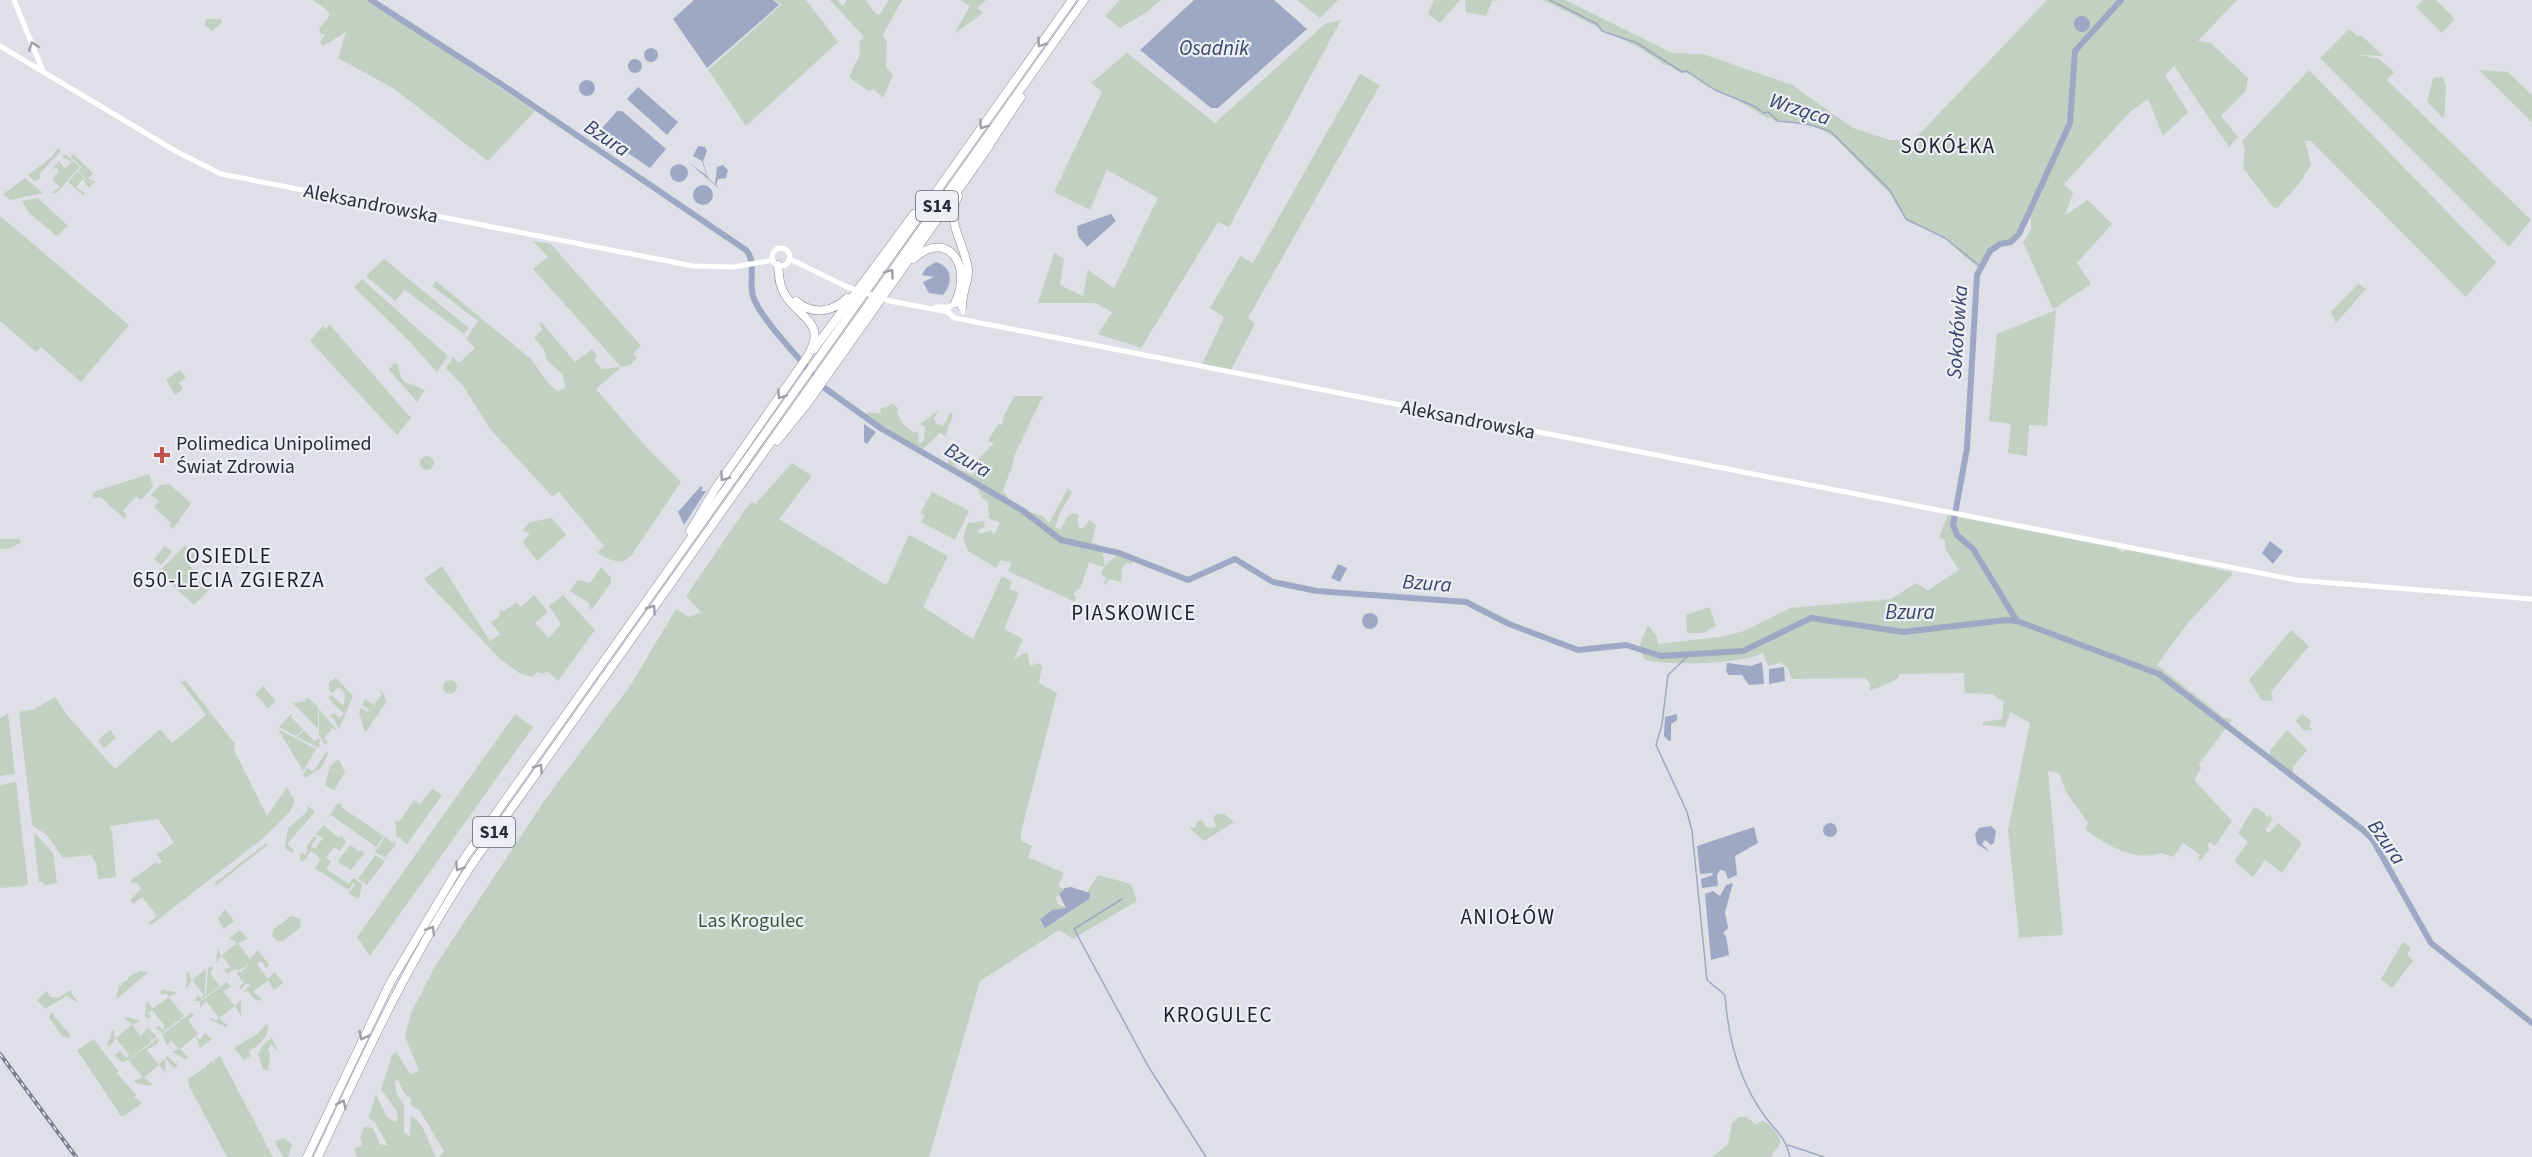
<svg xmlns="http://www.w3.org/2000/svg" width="2532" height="1157" viewBox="0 0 2532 1157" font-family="'Source Sans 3',sans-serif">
  <rect width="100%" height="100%" fill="#dfe0e7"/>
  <g fill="#c1d0c1">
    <polygon points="312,0 368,0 535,111 488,161 393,88 338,58 346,32 323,46 320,43 325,34 321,34 319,29 330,15 326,9"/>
    <polygon points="774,0 806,0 838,42 746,126 708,70 781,5"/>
    <polygon points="830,0 837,0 843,6 847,0 866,0 874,12 879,15 889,0 902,0 883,35 887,42 886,67 893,75 883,98 874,89 868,91 849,77 860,54 859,42 864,37"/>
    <polygon points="960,0 986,0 977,8 983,13 954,34 970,6"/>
    <polygon points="1120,0 1161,0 1147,12 1120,28 1105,16"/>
    <polygon points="1297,0 1338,0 1320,18"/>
    <polygon points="1434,0 1460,0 1440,23 1428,14"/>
    <polygon points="1465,0 1497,0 1492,1 1486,16 1466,12"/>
    <polygon points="1543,0 1565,0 1672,53 1703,54 1792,85 1853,128 1890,140 1905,140 1910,144 2047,0 2237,0 2198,41 2211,43 2248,78 2246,91 2221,116 2238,137 2229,147 2174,66 2165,75 2188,112 2163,136 2148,99 2130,112 2064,184 2073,193 2065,215 2088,200 2112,224 2077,263 2091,284 2053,309 2023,242 2031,230 2031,215 2009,244 1995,249 1983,267 1978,268 1940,234 1906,221 1890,194 1834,137 1818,128 1779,120 1776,123 1772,118 1767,118 1726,93 1721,94 1719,91 1708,87 1689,74 1673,69 1673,66 1665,65 1642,49"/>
    <polygon points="2423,0 2436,0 2455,19 2442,33 2416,7"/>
    <polygon points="206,19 221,19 222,22 212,31 205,25"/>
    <polygon points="1341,20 1229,227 1218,222 1141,348 1098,334 1112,312 1095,303 1038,303 1054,253 1064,259 1060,285 1083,296 1088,270 1114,288 1158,198 1107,170 1090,210 1054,192 1102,92 1091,83 1127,53 1215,123 1325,24"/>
    <polygon points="2349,29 2357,36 2362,36 2383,56 2360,55 2379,59 2394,72 2387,80 2531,220 2509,247 2320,58"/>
    <polygon points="2309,70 2496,262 2466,297 2311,141 2305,141 2311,165 2299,184 2277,208 2273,207 2243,168 2245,148 2242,141 2245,138"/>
    <polygon points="2479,70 2508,72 2532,95 2532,122"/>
    <polygon points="1360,74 1380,85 1248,318 1255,324 1230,372 1201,367 1224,317 1210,308 1240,256 1253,263"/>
    <polygon points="2437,77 2443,78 2446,87 2444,119 2427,102 2433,79"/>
    <polygon points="58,148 61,151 40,173 40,179 34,181 28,175 52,157"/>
    <polygon points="65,154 80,167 55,194 52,192 60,187 52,179 59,171 56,167 51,171 59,161 65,169 72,162 62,157"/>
    <polygon points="73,154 93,173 88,179 95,182 92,184 78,172 81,167 70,156"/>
    <polygon points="77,172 92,185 89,188 83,179 76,187 85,193 83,195 68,182"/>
    <polygon points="25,178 43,193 10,200 3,194"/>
    <polygon points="38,198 68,226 57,236 29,213 22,201"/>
    <polygon points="0,216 129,325 81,382 41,347 36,352 0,321"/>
    <polygon points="533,241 551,244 641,346 633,354 637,358 630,365 621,367 596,389 647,448 681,482 631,556 622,562 611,560 597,553 604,546 559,492 552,496 491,430 463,386 446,368 453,357 459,363 475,348 466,339 478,321 432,286 436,281 532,360 548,383 557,391 566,388 562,374 547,360 543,348 534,338 542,330 540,323 542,323 575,362 592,349 597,357 594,360 602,369 621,367 533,269 548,257"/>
    <polygon points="384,259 469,328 464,334 405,290 395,301 366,276"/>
    <polygon points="362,279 448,356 437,372 408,340 354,287"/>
    <polygon points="2358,284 2366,289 2336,323 2331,312"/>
    <polygon points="2056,310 2047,426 2029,425 2027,456 2008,453 2011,424 1989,421 1997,334"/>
    <polygon points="330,325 411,418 397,435 310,341 323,326 326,329"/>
    <path d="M394,363L398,365C402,388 407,381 425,390L417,402L389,370Z"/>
    <polygon points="180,370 186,378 179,383 183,389 175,395 166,380"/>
    <path d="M1015,396H1043L1014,456L1012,467L1003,490C1010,505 1028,512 1043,516L1049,523L1068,488L1072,492L1059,515L1055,528L1061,529L1067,517L1073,513L1079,515L1077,521L1080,529L1085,527L1089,520L1096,525L1092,542L1101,547L1105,564L1103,567L1089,562L1081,587L1073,594L1076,598L1075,602L1008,571L1012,563L1001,560L996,568L993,566L968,551L963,537L968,523L985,521L984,527L978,530L980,534L991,530L994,535L1000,523L989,518L988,502L982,498L978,489L983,486L947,464L950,459L959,469L973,475L979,458L994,443L988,441L998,424L1002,425L1004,415Z"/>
    <polygon points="893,404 898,408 897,413 903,424 914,433 918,431 919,444 924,440 925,427 920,424 939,410 934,418 936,423 943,426 951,412 953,416 945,436 940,433 923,449 910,444 866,415 868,412 881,414 880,409"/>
    <circle cx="427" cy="463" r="7"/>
    <path d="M792,463L812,476L779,519L884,584H887L909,535L948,556L923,607L973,639L1002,576L1012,582L1009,589L1019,593L1004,629L1023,639L1014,659L1027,652L1030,666L1038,663L1042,666L1039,683L1057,693L1021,832V841L1032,846L1028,857L1064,873L1058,886L1063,889L1056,898L1058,904L1066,908L1052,910L1040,921L1041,924L1055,922L1089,899L1088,890L1098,875L1131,884L1137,901L1073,939L1059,930L980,981L929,1157H439L444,1151L420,1111L411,1105V1099L404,1093L398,1080L395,1081L396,1092L404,1106V1133L410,1136L411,1116C424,1121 429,1145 436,1157H357L354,1149L362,1145L360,1137L364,1127L373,1128L380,1144L388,1146L375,1122L368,1118L376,1095L387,1117L395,1122L398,1119L396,1110L381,1089L392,1055L396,1052L410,1074L419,1071L405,1037L411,1013L434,968L544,801L630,686L676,609L689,617L701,612L686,596L747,507L752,502L755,504L758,501Z"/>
    <polygon points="149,474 153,487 141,500 136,496 123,511 127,516 125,519 100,497 93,498 93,492"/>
    <polygon points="169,484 191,503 173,529 169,526 171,523 154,507 159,501 151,495 160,485"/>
    <polygon points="932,492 969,511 955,540 921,522 925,516 920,513"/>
    <path d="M1948,515L2116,548L2123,553L2125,550L2138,552L2231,572L2232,575L2187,624L2157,665L2223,717L2232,720L2199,764L2201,769L2194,780L2232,821L2215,846L2210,842L2208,844L2209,850L2200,861L2198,859L2200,855L2183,843L2173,857L2161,853C2137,863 2103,844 2085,829L2088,823L2066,792L2059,773L2048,771L2063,935L2019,938L2008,830L2030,723L2010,712L2005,727L1983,725V722L2002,719L2004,702L1992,694L1965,693L1964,673L1900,674L1896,680L1870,691V683L1865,678L1792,679L1788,668L1781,663L1768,666L1763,653C1742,664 1670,666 1646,660C1635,647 1642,640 1648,625L1657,637L1658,644L1720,637L1744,631L1790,608L1891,599L1916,583L1928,590L1959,570L1945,548V540L1939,537Z"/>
    <polygon points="552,518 566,535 537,561 523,542 530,533 522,531 530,522"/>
    <polygon points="19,537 21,542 11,548 0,549 0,539 19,539"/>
    <polygon points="185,545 196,556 189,565 212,587 194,605 159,572"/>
    <polygon points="165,546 172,552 161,565 154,559"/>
    <path d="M1118,556L1132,561V564L1126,563L1122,568L1121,582L1109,579L1106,585L1104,583L1106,578L1101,574C1103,567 1111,558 1118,556Z"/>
    <polygon points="442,566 490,641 500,634 491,622 500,616 500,608 502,612 517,602 521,607 534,595 548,612 535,623 549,638 561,624 549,606 563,595 595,630 558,681 547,671 543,674 537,672 532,677 519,673 499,658 424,579"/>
    <polygon points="601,567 611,578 611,583 591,610 589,603 570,591 578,580 590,583"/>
    <polygon points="1710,607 1716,626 1703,633 1687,633 1686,615"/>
    <polygon points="2291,630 2309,646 2274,688 2271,693 2273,699 2270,701 2261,700 2249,680"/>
    <polygon points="178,678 182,682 185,680 235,744 234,750 267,816 287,787 295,802 289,813 261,840 151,925 149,923 157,916 142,897 133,904 130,900 141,889 136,882 133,884 130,881 156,862 159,864 162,862 157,854 174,843 158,819 109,826 112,831 116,877 98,879 96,863 91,855 63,858 47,835 32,825 19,712 35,709 55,697 67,715 115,769 160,729 172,743 206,715"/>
    <polygon points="336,678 353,696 339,729 333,718 329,717 334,713 339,718 344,714 328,698 332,695 342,705 344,704 345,693 339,687 332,693 329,690 329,682"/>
    <circle cx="450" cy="687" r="7"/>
    <polygon points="263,686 276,701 268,708 255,694"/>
    <polygon points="378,689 383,692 386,702 365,733 359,712 361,708 368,712 369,710 362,705 365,699 374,705 382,694"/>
    <polygon points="305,698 310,699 318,707 318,729 293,703 306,701"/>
    <polygon points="319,709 337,730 332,728 324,739 328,742 325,745 319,734"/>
    <polygon points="293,712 291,717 303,729 296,736 279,727"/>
    <polygon points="8,713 15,774 0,776 0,718"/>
    <polygon points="515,714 533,727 370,956 357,937"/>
    <polygon points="2302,714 2311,721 2309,726 2312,730 2303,730 2296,721"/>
    <polygon points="278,729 316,749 303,771"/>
    <polygon points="110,730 116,738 104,748 98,740"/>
    <polygon points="304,730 314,741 320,738 319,748 297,737"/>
    <polygon points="2287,730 2307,750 2293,767 2293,774 2364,827 2379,842 2375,844 2363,830 2268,757 2272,748"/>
    <polygon points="326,752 328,754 322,767 305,778 303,774 307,768 313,772"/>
    <polygon points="337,760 340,761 345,772 334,791 325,785 330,766"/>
    <polygon points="16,782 28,883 26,886 0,888 0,785"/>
    <polygon points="432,789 442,795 407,844 401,840 402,838 397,838 395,820 399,822 414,800 420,804"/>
    <polygon points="312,802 309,807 315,812 287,844 294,850 292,853 285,848 288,828 308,811 307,808"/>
    <polygon points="337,804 342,804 341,807 384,836 374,850 375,846 331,815 327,819"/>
    <polygon points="2254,807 2265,813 2267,818 2269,815 2273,819 2265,830 2269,833 2278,823 2302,843 2282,873 2265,860 2253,877 2234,861 2248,842 2238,833"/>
    <polygon points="1216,814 1224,814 1234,822 1204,841 1189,827 1195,828 1197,822 1202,820 1206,827 1214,828 1216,825 1213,818"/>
    <polygon points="322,824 339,838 341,836 346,842 340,851 334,847 326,858 331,861 326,869 349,884 353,878 362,884 359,899 348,893 355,885 353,883 348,890 315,868 321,859 311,851 303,862 300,860 300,856 302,853 305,855 308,850 306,848 314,836 317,838 311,846 315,849 323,838 315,834 323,826"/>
    <polygon points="35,833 53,853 57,883 44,885 43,882 39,882 34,839"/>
    <polygon points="385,837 393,843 395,841 396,845 385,857 387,859 375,852"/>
    <polygon points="265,844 269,844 215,886 215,883"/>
    <polygon points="350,845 359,851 362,850 364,854 349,872 350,869 337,862"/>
    <polygon points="375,855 385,861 367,885 358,879"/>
    <polygon points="225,909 234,921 223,929 218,918"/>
    <polygon points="291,916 300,919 301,927 283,941 277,941 272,936 273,930"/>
    <polygon points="240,930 248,939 238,943 250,959 258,950 269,965 266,968 261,961 257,964 268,979 275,972 283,983 274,990 268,980 253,992 262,999 259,1001 254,999 248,991 244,992 250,985 246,984 241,989 239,987 244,982 243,976 243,982 236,972 241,972 251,962 240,970 234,969 227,974 222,968 226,970 230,967 222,956 218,959 218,963 216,960 218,947 221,956 237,943 229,938"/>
    <polygon points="2403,942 2411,948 2407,954 2413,961 2392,988 2381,979"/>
    <polygon points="211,966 213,968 210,973 220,986 206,996 208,968"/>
    <polygon points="206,969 205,997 200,1001 194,1001 198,995 200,998 204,995 192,980 186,989 187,972 191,974 189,976 192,980"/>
    <polygon points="140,971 148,972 116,1000 119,985 121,986 121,983 127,981 129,977"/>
    <polygon points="227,982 231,987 223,991 235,1006 241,1000 241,1016 235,1006 219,1018 228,1026 226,1027 210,1020 212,1018 215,1021 219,1018 206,1001 200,1008 200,1002"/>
    <polygon points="70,990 78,1003 67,996 45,1009 37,1000 47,991 50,997 59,998"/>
    <polygon points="163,990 176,992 175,996 173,994 169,997 184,1016 162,1033 156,1028 158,1026 164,1030 164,1025 152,1010 148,1013 151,1016 148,1019 145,1015 146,1003 148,1001 152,1009 169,997 166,993 162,995 160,992"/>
    <polygon points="51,1012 70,1035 70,1038 63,1037 49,1018"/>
    <polygon points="192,1013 194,1015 188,1020 198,1034 196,1036 200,1040 205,1033 212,1039 200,1048 196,1036 180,1049 188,1057 185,1059 172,1052 179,1049 171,1040 167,1046 162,1034 173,1026 176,1030 173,1026 179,1022 181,1025 179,1021"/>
    <polygon points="128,1017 140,1021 132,1025 141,1036 148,1028 157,1037 152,1040 150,1037 151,1042 125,1062 120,1061 115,1055 120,1051 126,1058 129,1055 116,1038 109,1047 107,1045 113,1029 115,1032 113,1034 116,1038 132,1025 125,1019"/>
    <path d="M272,1019L267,1024C271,1036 258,1046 249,1051L251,1056L244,1060L234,1048L257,1034Z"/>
    <polygon points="158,1038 158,1043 147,1050 159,1065 167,1056 178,1066 174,1068 165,1058 166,1074 159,1065 144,1077 152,1084 150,1086 136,1083 134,1081 143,1077 128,1060 152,1043 154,1044 153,1042"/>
    <polygon points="272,1038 279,1053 271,1044 268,1049 270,1055 268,1071 263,1069 258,1054 263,1045"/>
    <polygon points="94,1039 118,1071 117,1073 136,1095 134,1097 142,1103 124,1116 121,1116 77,1050"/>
    <polygon points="220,1056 273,1157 227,1157 189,1086 188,1079 204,1068 207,1071 205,1067 212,1061 215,1065 214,1060"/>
    <path d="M1739,1117H1747L1755,1124L1763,1121C1772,1125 1777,1133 1781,1142L1771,1157H1712L1728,1144L1732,1123Z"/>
    <polygon points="283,1138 292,1144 288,1157 283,1157 275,1142"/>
  </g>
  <g fill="#9da8c4">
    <polygon points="694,0 773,0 779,5 707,68 673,19"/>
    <polygon points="1194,0 1274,0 1307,29 1218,108 1211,108 1140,50"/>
    <circle cx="2082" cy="24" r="8"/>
    <circle cx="651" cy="55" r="7"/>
    <circle cx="635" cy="66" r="7"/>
    <circle cx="587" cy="88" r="8"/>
    <polygon points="638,87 678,122 667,135 627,99"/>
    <polygon points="617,111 622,111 666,149 650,168 598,133"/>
    <polygon points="698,146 705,147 707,151 703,161 708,178 715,184 717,167 723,165 728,170 726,178 718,179 716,185 722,191 688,162 707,176 702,161 693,156"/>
    <circle cx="679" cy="173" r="9"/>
    <circle cx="703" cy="195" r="10"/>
    <polygon points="1111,214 1116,221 1087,247 1078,236 1077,226"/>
    <path d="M936,262C952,267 954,282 943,295L929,293L923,282L934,277L922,275L926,268Z"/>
    <polygon points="864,424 876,432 867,444 864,442"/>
    <polygon points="701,486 703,488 701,491 706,491 684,525 678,512"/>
    <polygon points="2270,541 2283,551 2273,564 2262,553"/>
    <polygon points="1338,564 1347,568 1340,582 1331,578"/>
    <circle cx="1370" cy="621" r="8"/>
    <polygon points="1762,662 1764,684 1749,685 1742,675 1729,675 1726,672 1727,663 1751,666"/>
    <polygon points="1784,667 1785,681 1769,684 1769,669"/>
    <polygon points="1677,714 1677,720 1671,724 1671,740 1669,741 1664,736 1665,717"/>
    <circle cx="1830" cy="830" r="7"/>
    <polygon points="1991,826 1996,831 1994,843 1991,845 1985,840 1982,844 1990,852 1977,844 1975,834 1979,828"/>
    <polygon points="1754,827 1758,843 1735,856 1737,875 1728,879 1725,871 1720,870 1717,875 1718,886 1702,888 1701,879 1713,875 1712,873 1700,874 1697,846"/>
    <polygon points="1733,883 1725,912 1728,928 1723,933 1726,936 1729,955 1711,960 1705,894 1713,891 1720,896 1726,885"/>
    <polygon points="1071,887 1090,893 1089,899 1045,928 1040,920 1052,910 1066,908 1059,894 1065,888"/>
  </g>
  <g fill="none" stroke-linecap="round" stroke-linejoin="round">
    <g stroke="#9da8c4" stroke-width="1.5">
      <polyline points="1550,0 1597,24 1602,31 1637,43 1682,72 1687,71 1715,90 1754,106 1764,113 1768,112 1778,121 1808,124 1830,131 1890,190 1906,219 1945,238 1981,267"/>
      <path d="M1690,654L1668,675L1662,724L1656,745L1687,812L1692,831L1707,980L1725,995C1728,1038 1739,1082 1766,1118C1777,1132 1786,1138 1790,1157"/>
      <polyline points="1122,899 1074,929 1148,1066 1206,1157"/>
      <polyline points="1788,1145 1824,1157"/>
    </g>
    <g stroke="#9da8c4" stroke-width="6">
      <path d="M371,0L504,86L746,250C758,264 747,283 754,299C763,321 796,354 811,373"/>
      <polyline points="819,384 882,429 1022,510 1061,540 1119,553 1188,580 1235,559 1273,582 1317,591 1466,602 1509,624 1578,650 1626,645 1661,656 1743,651 1811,618 1903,632 2006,620 2017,621 2159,674 2363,830 2373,840 2431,943 2532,1023"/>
      <polyline points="2017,621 1973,549 1957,535 1953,525 1967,448 1977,275 1990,251 2000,244 2011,242 2019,234 2070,123 2075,51 2121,0"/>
    </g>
    <g stroke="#878b9c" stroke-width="9">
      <g id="highway">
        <polyline points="988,147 1021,97"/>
        <path d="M958,196C945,224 965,243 968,269C969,282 961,294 962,307"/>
        <path d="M913,259C949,227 973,268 955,303"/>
        <path d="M796,301C812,315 832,313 847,298"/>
        <polyline points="814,349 914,214"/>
        <polyline points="777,441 807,404 990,145"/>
        <path d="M690,531L715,489L807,357C829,321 798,319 784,293C779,285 779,275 778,265"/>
        <polyline points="307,1157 390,983 465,857 1072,0"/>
        <path d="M318,1157C365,1055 412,954 475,860L1084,0"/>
      </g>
    </g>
    <g stroke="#fff" stroke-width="5">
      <polyline points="14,0 43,71"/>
      <polyline points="0,46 177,152 221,174 693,266 734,267 773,260"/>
      <circle cx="781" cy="257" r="9"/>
      <polyline points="790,259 847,287"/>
      <polyline points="890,301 948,312"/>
      <polyline points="936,307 949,307 957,303 962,307 963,312"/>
      <polyline points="948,312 955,318 2296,580 2532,599"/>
    </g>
    <use href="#highway" stroke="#fff" stroke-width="8"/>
    <g stroke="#7a7d8f" stroke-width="4">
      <polyline id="rail" points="0,1054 76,1157"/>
    </g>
    <use href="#rail" stroke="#eeeff4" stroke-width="1.5" stroke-dasharray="4.5" stroke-linecap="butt"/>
    <polyline stroke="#fff" stroke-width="5" points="847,287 890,301"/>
  </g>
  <defs><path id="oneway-chevron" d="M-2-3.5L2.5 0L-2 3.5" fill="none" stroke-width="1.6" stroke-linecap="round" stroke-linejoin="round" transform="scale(1.5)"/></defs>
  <g stroke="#9fa0a7">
    <use href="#oneway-chevron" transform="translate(1041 43) rotate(125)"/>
    <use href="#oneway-chevron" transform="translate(33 46) rotate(-111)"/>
    <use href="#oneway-chevron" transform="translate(983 125) rotate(125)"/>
    <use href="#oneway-chevron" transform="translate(890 273) rotate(-55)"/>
    <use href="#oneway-chevron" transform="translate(781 395) rotate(124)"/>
    <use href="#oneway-chevron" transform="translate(724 477) rotate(125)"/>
    <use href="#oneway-chevron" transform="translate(652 609) rotate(-55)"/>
    <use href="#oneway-chevron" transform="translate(539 768) rotate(-55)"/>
    <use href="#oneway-chevron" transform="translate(459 867) rotate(123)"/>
    <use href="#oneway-chevron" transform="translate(431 930) rotate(-59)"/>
    <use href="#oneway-chevron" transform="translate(363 1036) rotate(116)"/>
    <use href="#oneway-chevron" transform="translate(342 1104) rotate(-65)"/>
  </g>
  <path fill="#c1534e" stroke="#eeeff4" stroke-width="2" d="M159 446h6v6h6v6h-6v6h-6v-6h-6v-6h6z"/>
  <g text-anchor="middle" stroke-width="4.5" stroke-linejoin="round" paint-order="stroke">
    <g fill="#eeeff4" stroke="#646673" stroke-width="1.5">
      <rect x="916" y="191" width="42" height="30" rx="4.5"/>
      <rect x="473" y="817" width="42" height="30" rx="4.5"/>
    </g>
    <g font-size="18" font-weight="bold" fill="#292c3c">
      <text x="937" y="212">S14</text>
      <text x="494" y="838">S14</text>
    </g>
    <g font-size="20" fill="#292c3c" stroke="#eeeff4">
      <text transform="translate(371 203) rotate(11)" y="7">Aleksandrowska</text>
      <text transform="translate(1468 419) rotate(11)" y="7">Aleksandrowska</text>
    </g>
    <g font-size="20" fill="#292c3c" stroke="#eeeff4" text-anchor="start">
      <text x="176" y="450">Polimedica Unipolimed<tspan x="176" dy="23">Świat Zdrowia</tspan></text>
    </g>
    <g font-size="20" fill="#385738" stroke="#eeeff4">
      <text x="751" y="927">Las Krogulec</text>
    </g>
    <g font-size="21" font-style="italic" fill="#37446c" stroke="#eeeff4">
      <text x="1214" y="55">Osadnik</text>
      <text transform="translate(1800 109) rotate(18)" y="7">Wrząca</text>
      <text transform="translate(607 138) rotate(34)" y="7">Bzura</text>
      <text transform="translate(1957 332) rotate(-86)" y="7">Sokołówka</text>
      <text transform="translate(968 460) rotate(30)" y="7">Bzura</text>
      <text transform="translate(1427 583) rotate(4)" y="7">Bzura</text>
      <text x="1910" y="619">Bzura</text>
      <text transform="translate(2387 842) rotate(55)" y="7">Bzura</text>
    </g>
    <g font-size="21" letter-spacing="1.5" fill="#1b1e2d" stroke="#eeeff4">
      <text x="1948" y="153">SOKÓŁKA</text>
      <text x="229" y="563">OSIEDLE<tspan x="229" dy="24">650-LECIA ZGIERZA</tspan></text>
      <text x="1134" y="620">PIASKOWICE</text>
      <text x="1508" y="924">ANIOŁÓW</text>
      <text x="1218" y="1022">KROGULEC</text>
    </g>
  </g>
</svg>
